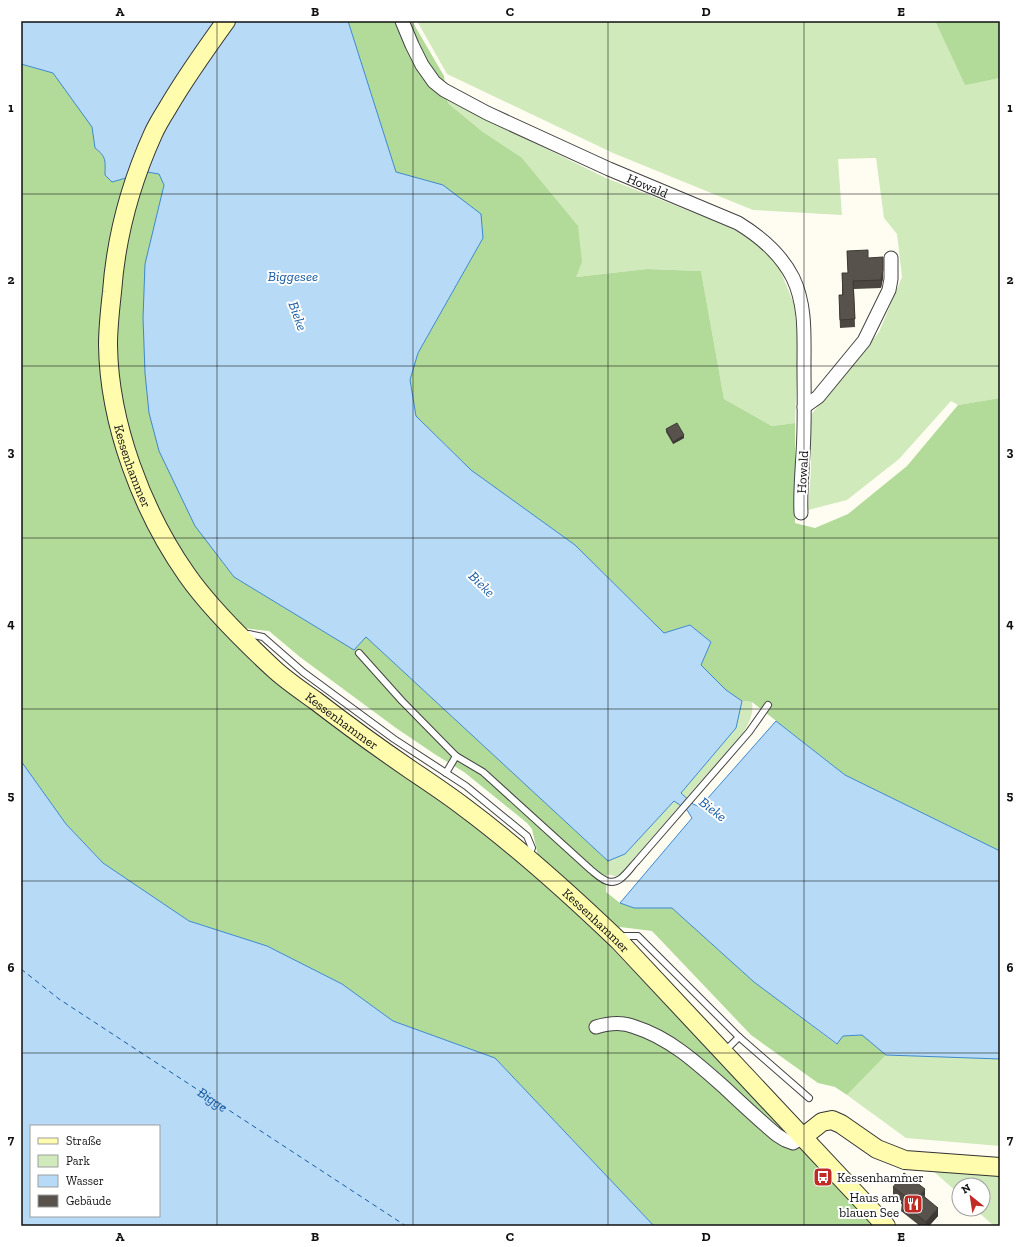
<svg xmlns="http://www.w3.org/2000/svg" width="1021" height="1247" viewBox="0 0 1021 1247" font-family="'Zilla Slab',serif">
  <rect width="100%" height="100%" fill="#fffdf2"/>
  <g fill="#d0eabb">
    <polygon points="417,21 935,21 965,84 1000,78 1000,398 958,405 951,401 899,459 847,500 808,510 811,469 810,416 879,332 902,277 897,234 884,218 876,158 838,159 842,215 753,210 613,153 447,74"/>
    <polygon points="447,100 606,178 740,231 776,260 794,304 798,346 795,423 772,426 724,399 701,271 647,269 576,277 521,157 483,132 449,104"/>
    <path d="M742,701L752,702C754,713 749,723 744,732L686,798L681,793L736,728Z"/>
    <polygon points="674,801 680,805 618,877 607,874 608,861 625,854"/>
    <polygon points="886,1055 1000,1059 1000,1146 906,1138 847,1095"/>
    <polygon points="931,1169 1000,1173 1000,1226 994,1226 975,1209 983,1209 983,1185 959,1185 959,1194"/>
  </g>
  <g fill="#b2db9a" fill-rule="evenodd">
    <polygon points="348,21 412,21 444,76 447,100 449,104 483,132 521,157 578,226 582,262 576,277 647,269 701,271 724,399 772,426 795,423 795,523 815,528 848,514 907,466 958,405 1000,398 1000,851 845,775 752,702 742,701 726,690 701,665 711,642 690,625 664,633 575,545 471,470 416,416 410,380 418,353 483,238 443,185 396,172"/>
    <polygon points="935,21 1000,21 1000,78 965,85"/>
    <path d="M21,64L53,73L93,127L95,148C107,157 106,161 105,175L122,179L147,172L159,174L164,185L156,218L216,554L234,577L354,650L365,636L608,861L606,892L620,903L634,908H672L754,982L836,1044L843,1036L862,1035L886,1055L847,1095L835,1087L818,1083L751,1035L652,931L620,927L605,941L876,1226H654L495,1058L393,1021L342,984L267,946L189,921L103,863L66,824L21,761ZM241,628L269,631L300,657L396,728L436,755L464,772L527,823L532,829L538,856L299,681Z"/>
  </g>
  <g fill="#b7daf6" stroke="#3d89ce" fill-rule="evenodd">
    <path d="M21,21H348L396,172L443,185L481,214L483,238L418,353L410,380L416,416L471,470L575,545L664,633L690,625L711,642L701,665L726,690L742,701L736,728L681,793L693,804L700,807L776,721L845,775L1000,851V1059L886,1055L862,1035L843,1036L837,1044L754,982L672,908H634L620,903L692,818L687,810L674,801L625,854L608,861L366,637L354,650L234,577L195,526L159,451L149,413L145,373L143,318L145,264L164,185L159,174L147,172L112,182L105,175C105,161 107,157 95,148L92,127L53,73L21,64Z"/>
    <path d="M21,761L66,824L103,863L189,921L267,946L342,984L393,1021L495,1058L654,1226H23L21,1224ZM31,1126H159V1216H31Z"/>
  </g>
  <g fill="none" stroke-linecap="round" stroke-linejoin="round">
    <path stroke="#175ba3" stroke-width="1" stroke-dasharray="5 4" stroke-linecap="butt" id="s1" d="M21,969L59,999L406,1226"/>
    <g stroke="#434343" stroke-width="8">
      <g id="lane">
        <polyline points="244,637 249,634 263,637 303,672 394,739 466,786 527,836 532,848 528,857"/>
        <path d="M359,653L402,701L456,756L483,772L591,870C596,874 601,879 607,881C620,886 629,869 637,861L749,732L768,705"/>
        <polyline points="446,773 456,756"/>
        <polyline points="620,940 625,936 638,936 739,1037 809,1098"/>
        <polyline points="725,1051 739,1037"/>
      </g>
    </g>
    <g stroke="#434343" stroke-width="15">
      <g id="street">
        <path id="s2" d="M402,21L412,45L422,65L434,82L444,90L487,113L609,169L738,223C761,237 781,254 793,278C806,305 804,336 804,365C804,394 805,424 803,453C802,473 800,493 801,513"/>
        <polyline points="804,407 818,397 864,341 889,290 891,279 891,258"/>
        <path d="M596,1027C609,1023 623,1022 635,1027C670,1038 698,1064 725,1088C742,1104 759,1120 777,1135L785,1140L793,1143L803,1137"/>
      </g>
    </g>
    <g stroke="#323232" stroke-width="20">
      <g id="secondary">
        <path id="s3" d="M226,21C205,50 185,78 167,109C162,117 157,125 153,134C130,185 116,237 112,292C110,310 108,327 108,345C109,423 142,511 187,575C210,608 245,642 274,669C287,681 302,691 316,701C347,725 379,748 411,770C429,782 447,794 464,807C519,848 570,894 619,941L886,1226"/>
        <polyline points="803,1137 822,1122 832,1120 841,1124 877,1149 905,1160 1000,1167"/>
      </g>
    </g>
    <use href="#lane" stroke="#fff" stroke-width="6"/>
    <use href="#street" stroke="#fff" stroke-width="13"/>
    <use href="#secondary" stroke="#fffcae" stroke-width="18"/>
  </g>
  <g fill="#4c4741">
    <polygon points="847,251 868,258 883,278 881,288 854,289 855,327 840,328 839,303 842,295 842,273 848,273"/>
    <polygon points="666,429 684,438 673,444 666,432"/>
    <polygon points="893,1187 925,1197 938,1216 929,1226 920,1226 901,1211 902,1202 893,1195"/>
  </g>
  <g fill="#3e3935">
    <polygon points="883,270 883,278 881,288 881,280"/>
    <polygon points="684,435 684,438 673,444 673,442"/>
    <polygon points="925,1189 925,1197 921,1194"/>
    <polygon points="938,1208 938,1216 929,1226 926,1226 926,1222"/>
  </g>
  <g fill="#58524c" stroke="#3e3935">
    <polygon points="868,250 868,258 883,257 883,270 881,280 853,281 855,319 840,320 839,295 843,295 842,273 848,273 847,251"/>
    <polygon points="677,423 684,435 673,442 666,429"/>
    <polygon points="904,1173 925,1189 921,1194 938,1208 926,1222 901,1203 906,1197 893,1187"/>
  </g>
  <path fill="none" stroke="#101010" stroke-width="1" stroke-opacity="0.55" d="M217,21V1226M413,21V1226M608,21V1226M804,21V1226M21,194H1000M21,366H1000M21,538H1000M21,709H1000M21,881H1000M21,1053H1000"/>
  <defs>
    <g id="bus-square" transform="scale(1)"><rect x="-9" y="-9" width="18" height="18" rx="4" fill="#c12b26" stroke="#fff"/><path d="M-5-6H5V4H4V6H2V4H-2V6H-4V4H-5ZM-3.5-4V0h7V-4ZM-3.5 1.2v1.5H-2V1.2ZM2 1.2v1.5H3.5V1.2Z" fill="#fff"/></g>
    <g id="restaurant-square" transform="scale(1)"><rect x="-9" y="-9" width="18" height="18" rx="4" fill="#c12b26" stroke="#fff"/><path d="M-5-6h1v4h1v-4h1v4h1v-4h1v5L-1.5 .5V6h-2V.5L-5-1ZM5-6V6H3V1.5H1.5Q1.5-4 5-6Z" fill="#fff"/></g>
  </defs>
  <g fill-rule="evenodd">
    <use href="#bus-square" x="823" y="1177"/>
    <use href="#restaurant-square" x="913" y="1204"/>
  </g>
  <g text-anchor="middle" stroke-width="4" stroke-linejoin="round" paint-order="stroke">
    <g font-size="13" fill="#101010" stroke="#fff">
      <text dy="5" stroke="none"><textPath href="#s2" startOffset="307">Howald</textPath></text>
      <text dy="5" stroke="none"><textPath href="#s3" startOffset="476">Kessenhammer</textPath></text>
      <text transform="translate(802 472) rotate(-87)" y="5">Howald</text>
      <text dy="5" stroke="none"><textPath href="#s3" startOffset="812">Kessenhammer</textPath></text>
      <text dy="5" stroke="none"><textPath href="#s3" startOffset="1136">Kessenhammer</textPath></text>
    </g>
    <g font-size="13" fill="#101010" stroke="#fff" text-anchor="start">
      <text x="837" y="1182">Kessenhammer</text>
      <text x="899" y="1202" text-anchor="end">Haus am<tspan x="899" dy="15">blauen See</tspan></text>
    </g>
    <g font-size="14" font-style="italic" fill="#175ba3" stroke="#fff">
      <text x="293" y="281">Biggesee</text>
      <text transform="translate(298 316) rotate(70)" y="5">Bieke</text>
      <text transform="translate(482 584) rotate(45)" y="5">Bieke</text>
      <text transform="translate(713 809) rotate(38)" y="5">Bieke</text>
      <text dy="5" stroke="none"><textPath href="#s1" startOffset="232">Bigge</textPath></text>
    </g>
  </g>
  <rect width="1021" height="1247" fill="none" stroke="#ffffff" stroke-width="44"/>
  <rect x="30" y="1125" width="130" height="92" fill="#ffffff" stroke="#9f9f9f"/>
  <rect x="38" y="1138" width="20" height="6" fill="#fffcae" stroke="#9f9f9f"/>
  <text x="66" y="1145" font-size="12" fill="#101010">Straße</text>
  <rect x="38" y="1155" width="20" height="12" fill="#d0eabb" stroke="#9f9f9f"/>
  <text x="66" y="1165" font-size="12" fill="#101010">Park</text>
  <rect x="38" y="1175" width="20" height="12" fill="#b7daf6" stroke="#9f9f9f"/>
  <text x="66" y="1185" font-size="12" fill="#101010">Wasser</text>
  <rect x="38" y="1195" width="20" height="12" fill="#58524c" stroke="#9f9f9f"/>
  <text x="66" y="1205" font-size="12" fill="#101010">Gebäude</text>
  <g transform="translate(971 1197) rotate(330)"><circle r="19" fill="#ffffff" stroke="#9f9f9f"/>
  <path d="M0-3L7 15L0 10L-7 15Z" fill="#c12b26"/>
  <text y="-6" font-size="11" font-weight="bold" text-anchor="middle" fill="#101010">N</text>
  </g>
  <rect x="22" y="22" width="977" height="1203" fill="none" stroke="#101010" stroke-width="1.5"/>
  <g font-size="13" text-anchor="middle" font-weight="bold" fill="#101010">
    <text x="120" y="16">A</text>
    <text x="315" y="16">B</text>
    <text x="510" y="16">C</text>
    <text x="706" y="16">D</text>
    <text x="901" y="16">E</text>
    <text x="11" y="112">1</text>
    <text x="1010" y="112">1</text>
    <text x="11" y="284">2</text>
    <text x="1010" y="284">2</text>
    <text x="11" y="456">3</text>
    <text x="1010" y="456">3</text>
    <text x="11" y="628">4</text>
    <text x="1010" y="628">4</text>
    <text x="11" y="800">5</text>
    <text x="1010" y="800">5</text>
    <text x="11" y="972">6</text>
    <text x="1010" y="972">6</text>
    <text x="11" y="1144">7</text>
    <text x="1010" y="1144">7</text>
    <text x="120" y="1241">A</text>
    <text x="315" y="1241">B</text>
    <text x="510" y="1241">C</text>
    <text x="706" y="1241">D</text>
    <text x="901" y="1241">E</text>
  </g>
</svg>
